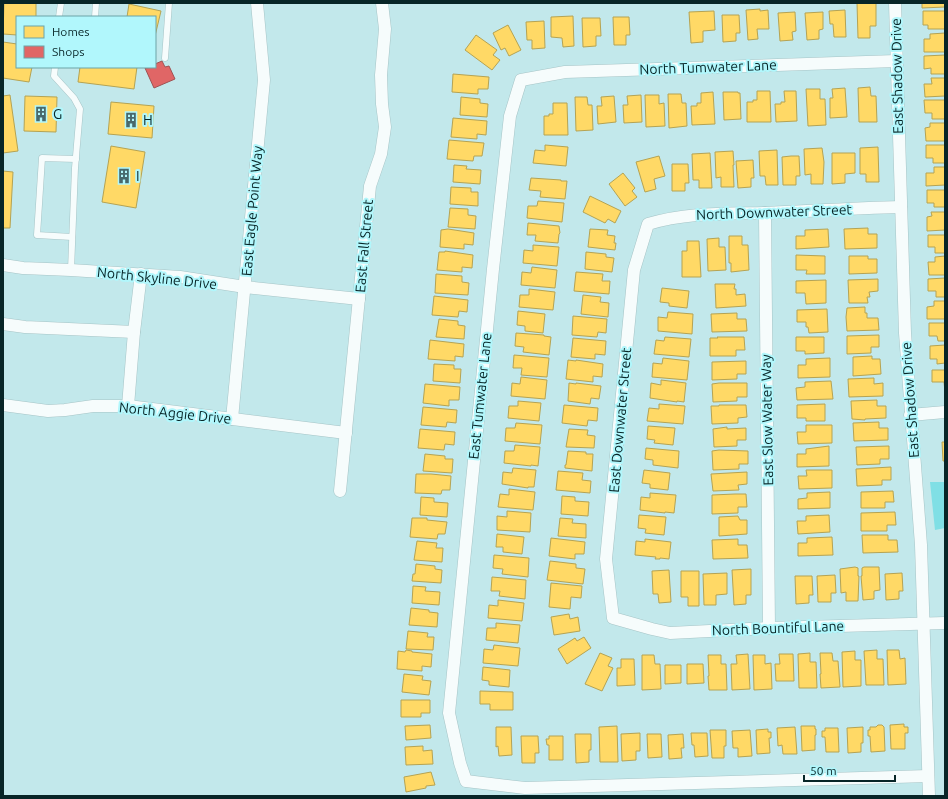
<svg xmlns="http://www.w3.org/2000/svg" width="948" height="799" viewBox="0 0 948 799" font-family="Ubuntu,sans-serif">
  <rect width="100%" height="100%" fill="#c2e8eb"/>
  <polygon fill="#80dfe5" points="930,482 945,482 945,528 935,530"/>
  <g fill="#ffd966" stroke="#b5a353">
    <polygon points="4,3 36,3 36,17 17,17 17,35 3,34"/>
    <polygon points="857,3 876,3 876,26 870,26 870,38 858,38"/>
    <polygon points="922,3 945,3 945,7 922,8"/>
    <polygon points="129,4 161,11 155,36 155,17 127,17"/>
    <polygon points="760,9 760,11 768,10 769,29 757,29 758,39 748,40 746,10"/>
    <polygon points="845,10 846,37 834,37 833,24 830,24 829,11"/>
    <polygon points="714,11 715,30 703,31 703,42 691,43 689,12"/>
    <polygon points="923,11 945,11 945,29 928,29 928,25 923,25"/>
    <polygon points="795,12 796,31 792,32 793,40 780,41 778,13"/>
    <polygon points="823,12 823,29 819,30 819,39 807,40 805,13"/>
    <polygon points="722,15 739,15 740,33 736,33 736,41 723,42"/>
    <polygon points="573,16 574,46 563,47 562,38 551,37 551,17"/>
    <polygon points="613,17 629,17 630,35 626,35 626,45 614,45"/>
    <polygon points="582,18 600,18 601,36 596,36 596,46 583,47"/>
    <polygon points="544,21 545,48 532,49 532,40 527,40 526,22"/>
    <polygon points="508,25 521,50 509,56 505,48 501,50 493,33"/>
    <polygon points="945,33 945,52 924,52 924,39 930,39 930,34"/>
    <polygon points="476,35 497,50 493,55 500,60 492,70 465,50"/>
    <polygon points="3,42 17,44 17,67 32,67 29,82 3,78"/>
    <polygon points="945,55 945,74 931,74 931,68 924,69 924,56"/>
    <polygon points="80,67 137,67 134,89 78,82"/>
    <polygon points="453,74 489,77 488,89 478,89 478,94 452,92"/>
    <polygon points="931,78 945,78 945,96 925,97 924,84 932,84"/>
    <polygon points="870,87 871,96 876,96 877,122 859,122 858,88"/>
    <polygon points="845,88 847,117 830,118 830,98 833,98 832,89"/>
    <polygon points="806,89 820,89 820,99 825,99 826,125 808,126"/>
    <polygon points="757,91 770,91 771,122 747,122 747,102 753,102 753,100 757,100"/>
    <polygon points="784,91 796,91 797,121 776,122 775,104 781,104 781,102 785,102"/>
    <polygon points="713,92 715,124 692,125 691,106 697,106 697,103 701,103 701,93"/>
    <polygon points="723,92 738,92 738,93 740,93 741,119 724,120"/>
    <polygon points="668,94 681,94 682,103 686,103 687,126 669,128"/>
    <polygon points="10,95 18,151 3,153 3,96"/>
    <polygon points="641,95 642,122 624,123 623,105 628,105 627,96"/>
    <polygon points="645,95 659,95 659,104 664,103 665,126 646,127"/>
    <polygon points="25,96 57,97 56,132 24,131"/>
    <polygon points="614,96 616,122 598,124 597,106 602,106 601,97"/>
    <polygon points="461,97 480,99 480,103 488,104 487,117 460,115"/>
    <polygon points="575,97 587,97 588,105 592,105 593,130 576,131"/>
    <polygon points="924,100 945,100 945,119 932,119 932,113 925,113"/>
    <polygon points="111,102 154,106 152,138 108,134"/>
    <polygon points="553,103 567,103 568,135 544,135 544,116 549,116 549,114 553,114"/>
    <polygon points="453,118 487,121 486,135 477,134 477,139 451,137"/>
    <polygon points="930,123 945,123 945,141 926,141 925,128 930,127"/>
    <polygon points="449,140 484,143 482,156 474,156 473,161 447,159"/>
    <polygon points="545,145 568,147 566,166 533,163 535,150 545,151"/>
    <polygon points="926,145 945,145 945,163 933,163 933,158 926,158"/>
    <polygon points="111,146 145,152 136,208 102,202"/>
    <polygon points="878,147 879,182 866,182 866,174 860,174 860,148"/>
    <polygon points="822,148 824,162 823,184 811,184 811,174 805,175 804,149"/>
    <polygon points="777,150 778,185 766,185 765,176 760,176 759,151"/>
    <polygon points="733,151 734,165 733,165 734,187 721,187 721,177 716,178 715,152"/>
    <polygon points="710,153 712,188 699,188 699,180 693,180 692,154"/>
    <polygon points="832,153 855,153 855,173 845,174 845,183 832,184"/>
    <polygon points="659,156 665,176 654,179 656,189 645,192 636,162"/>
    <polygon points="791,156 799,156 800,176 796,176 796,185 783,185 782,157"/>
    <polygon points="753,160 754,178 751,178 751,187 738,188 736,161"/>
    <polygon points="672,164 688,164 689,183 685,183 685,191 672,191"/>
    <polygon points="454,165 467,166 466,169 481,170 480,184 453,182"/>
    <polygon points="934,167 945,167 945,185 926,186 926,173 934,173"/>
    <polygon points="3,171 13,172 10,228 3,228"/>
    <polygon points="623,173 635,188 632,191 637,197 625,206 609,184"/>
    <polygon points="531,178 561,180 561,181 567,181 565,199 540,197 541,191 529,190"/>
    <polygon points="451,187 471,188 471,192 478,192 478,206 450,204"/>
    <polygon points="927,190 945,190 945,207 934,207 934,203 927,203"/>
    <polygon points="590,196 621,211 615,223 608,219 605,223 583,212"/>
    <polygon points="538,201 564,203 562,222 527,218 528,206 537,206"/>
    <polygon points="450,208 468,209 468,215 476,216 475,229 448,227"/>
    <polygon points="931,212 945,212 945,230 927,231 927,217 932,216"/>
    <polygon points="528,223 559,226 560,233 559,234 558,243 535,241 536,235 527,235"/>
    <polygon points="868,228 868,234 877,234 877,248 845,249 844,229"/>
    <polygon points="448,229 474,233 473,245 464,244 464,249 440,247 441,230"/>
    <polygon points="590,229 608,230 607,235 615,236 614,243 616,243 615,250 588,247"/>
    <polygon points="828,229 829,247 796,249 796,236 805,236 805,230"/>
    <polygon points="928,235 945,235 945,253 935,253 935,247 928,247"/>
    <polygon points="729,236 742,236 742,245 748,245 749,270 731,272 731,263 729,263"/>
    <polygon points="719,238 719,247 725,247 726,270 708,271 707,239"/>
    <polygon points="687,241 699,241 701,277 682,277 682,251 687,251"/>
    <polygon points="533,245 559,247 557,266 523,263 524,250 533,251"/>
    <polygon points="445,251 473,255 472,268 462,267 462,272 437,270 439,252 445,252"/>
    <polygon points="586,252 606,254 606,257 614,258 612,272 585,269"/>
    <polygon points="796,255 825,256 825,274 806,274 807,270 796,270"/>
    <polygon points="849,256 868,256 868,259 877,259 877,273 849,274"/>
    <polygon points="945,256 945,275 929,275 928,262 935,262 935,257"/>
    <polygon points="532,267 557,270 555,288 521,285 522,272 531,273"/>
    <polygon points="576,272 603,274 602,281 610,281 609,294 574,291"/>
    <polygon points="436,274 462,276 462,282 469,283 468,295 435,293"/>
    <polygon points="945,278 945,297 936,297 936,291 928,291 928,279"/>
    <polygon points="878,279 878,291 869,292 870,297 867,297 868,303 849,303 848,280"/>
    <polygon points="826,280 826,303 806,304 805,293 796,293 796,281"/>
    <polygon points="715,284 735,284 734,289 736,289 736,295 745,294 746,306 716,308"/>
    <polygon points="662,288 689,291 687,308 669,306 669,303 660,302"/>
    <polygon points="529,289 555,292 553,310 519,307 520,295 529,295"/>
    <polygon points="583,295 601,297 600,302 609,303 608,317 581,314"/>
    <polygon points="434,296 468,300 467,312 459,311 458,317 432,315"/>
    <polygon points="934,301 945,301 945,319 927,319 927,307 934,306"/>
    <polygon points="865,307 865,313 867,313 867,318 878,318 879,330 847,331 846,317 847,308"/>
    <polygon points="827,309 828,332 809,333 808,327 806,327 806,322 797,322 797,310"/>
    <polygon points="518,311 545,314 543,333 525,331 525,326 517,325"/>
    <polygon points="668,312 693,314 692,334 658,331 658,317 667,318"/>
    <polygon points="737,313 737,319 746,319 747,331 712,332 711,314"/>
    <polygon points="573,316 607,319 606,333 598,332 597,337 572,335"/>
    <polygon points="439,319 458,321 458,325 465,326 464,339 436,337"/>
    <polygon points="929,323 945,323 945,341 938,341 937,336 929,336"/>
    <polygon points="516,333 544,335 544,336 551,337 549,355 523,352 524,347 515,346"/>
    <polygon points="879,335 879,347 871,347 871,353 847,354 847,336"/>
    <polygon points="665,337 691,339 689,357 654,354 656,340 664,341"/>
    <polygon points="717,337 744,337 745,350 736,350 736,356 710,356 710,338 718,338"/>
    <polygon points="796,337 824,337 824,353 805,354 805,351 796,351"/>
    <polygon points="573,338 606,341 605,355 595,354 595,359 571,357"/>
    <polygon points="430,340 464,344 463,357 455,356 455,361 428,359"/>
    <polygon points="945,345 945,363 937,364 937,359 930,359 930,346"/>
    <polygon points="514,355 549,358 547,377 521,375 522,368 513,368"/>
    <polygon points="872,356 872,359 880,359 881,374 853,376 853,357"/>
    <polygon points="663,358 689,361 687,380 652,377 653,363 662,364"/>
    <polygon points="830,358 830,377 798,378 798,365 806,365 806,359"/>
    <polygon points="568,360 576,361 576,360 603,364 602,377 593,376 593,382 566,379"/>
    <polygon points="746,361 746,374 737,374 737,379 712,380 712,362"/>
    <polygon points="434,364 454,365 454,369 461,369 460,383 433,381"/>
    <polygon points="932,370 945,370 945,392 944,382 932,382"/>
    <polygon points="521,377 547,380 545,399 511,396 512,383 520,384"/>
    <polygon points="874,378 874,384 883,383 883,396 849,397 848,379"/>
    <polygon points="661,380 686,383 684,402 677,401 677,402 650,398 651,383 661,385"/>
    <polygon points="831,381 833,399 797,400 796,388 805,387 805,382"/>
    <polygon points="569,383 576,384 576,383 601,386 599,399 591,398 590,404 568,401"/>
    <polygon points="719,383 747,383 747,397 737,397 737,401 713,402 712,384"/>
    <polygon points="425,384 460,387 459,400 449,400 449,406 423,403"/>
    <polygon points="877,400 877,406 886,406 886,418 865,419 865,420 852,419 851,401"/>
    <polygon points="518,401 541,403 539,421 508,418 509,406 518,406"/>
    <polygon points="659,404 685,406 683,424 647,421 649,408 659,409"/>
    <polygon points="825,404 825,421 806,421 806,418 797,418 797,405"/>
    <polygon points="564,405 598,408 597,421 588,420 587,426 562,423"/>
    <polygon points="719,405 746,405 747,417 738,418 738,423 712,424 711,406 719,406"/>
    <polygon points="423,407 457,410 456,423 447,422 446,427 421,425"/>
    <polygon points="879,422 879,428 888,428 888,440 854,441 853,423"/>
    <polygon points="516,423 542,425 540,444 505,441 506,428 515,428"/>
    <polygon points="806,425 832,425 832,443 798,444 797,432 806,432"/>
    <polygon points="648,426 675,428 673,445 654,443 655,440 647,439"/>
    <polygon points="727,427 727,429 746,428 746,440 737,440 737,446 714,447 713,429"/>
    <polygon points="420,429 455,432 454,445 445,444 444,450 418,448"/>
    <polygon points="569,429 588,430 587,435 595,436 594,448 566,447"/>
    <polygon points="942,442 945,442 945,461 943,461"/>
    <polygon points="515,445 540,447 538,466 531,465 531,466 504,463 505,451 514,451"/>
    <polygon points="829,446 829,466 797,467 797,454 806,454 806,449"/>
    <polygon points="889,446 889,459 880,459 880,464 857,465 856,447"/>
    <polygon points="646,448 679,451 678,468 653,465 653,460 645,459"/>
    <polygon points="719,450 748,451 748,464 739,464 739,469 713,470 712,451"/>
    <polygon points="568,451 586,452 586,454 593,454 592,471 565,468 565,465 566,465"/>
    <polygon points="425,454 445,456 445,459 453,459 452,473 423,471"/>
    <polygon points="891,467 891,480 882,480 882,485 857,486 856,469"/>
    <polygon points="513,468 536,470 534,487 528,487 528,488 502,484 503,472 512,473"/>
    <polygon points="644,470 670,473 668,490 650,488 650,484 642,483"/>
    <polygon points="806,470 832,470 832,488 799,489 798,476 807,476"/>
    <polygon points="558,471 583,473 582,480 591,481 590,493 556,490"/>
    <polygon points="747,472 747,484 738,485 739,490 713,491 711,474"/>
    <polygon points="416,474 431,474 451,476 450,490 442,490 441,494 415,493"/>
    <polygon points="509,489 535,492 533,510 498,507 500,494 509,495"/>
    <polygon points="893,491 894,502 885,502 885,508 861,508 861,492"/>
    <polygon points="830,492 830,508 798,509 798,499 807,498 807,493"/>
    <polygon points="650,493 676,495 674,513 665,512 665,513 640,510 641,497 650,498"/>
    <polygon points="735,494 746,494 747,507 738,507 738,513 712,514 712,495"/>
    <polygon points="562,496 575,497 575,501 589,502 588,516 561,514"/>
    <polygon points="421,497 434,498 434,502 448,503 447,517 420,515"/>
    <polygon points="507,511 531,513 530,532 497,530 497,516 507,517"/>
    <polygon points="895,512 896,525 887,525 887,531 861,531 861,513"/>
    <polygon points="639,515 666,517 664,535 645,533 646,529 638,528"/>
    <polygon points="829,515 830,532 798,534 797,521 806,521 806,516"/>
    <polygon points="738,516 740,520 747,520 747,534 719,536 719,517"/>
    <polygon points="412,518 427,518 427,520 447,522 445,534 438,534 437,539 410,537"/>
    <polygon points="560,518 573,519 572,523 586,524 586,538 558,536"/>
    <polygon points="497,534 524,537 522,554 503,552 503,547 496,547"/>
    <polygon points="862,535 888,535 888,540 897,540 898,552 863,553"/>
    <polygon points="832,537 833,555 798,556 798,543 807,543 807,538"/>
    <polygon points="551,538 585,542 584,554 575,554 575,559 549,556"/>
    <polygon points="645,539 671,542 669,559 660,558 660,559 655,559 656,557 635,555 636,541 645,542"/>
    <polygon points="738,539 738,545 747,545 748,558 713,559 712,540"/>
    <polygon points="417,541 437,543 436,548 443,548 442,562 414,560"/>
    <polygon points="494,555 529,558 528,577 502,574 503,569 493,568"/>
    <polygon points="550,561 576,564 576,568 585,569 583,584 547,580"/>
    <polygon points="416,564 435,566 435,569 442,570 441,583 412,581 413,574 415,574"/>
    <polygon points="855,567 858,568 858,576 859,576 858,601 846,601 846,592 841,593 840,569"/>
    <polygon points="864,567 879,567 880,590 874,591 874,599 863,600 861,576 862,576 862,568"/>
    <polygon points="751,569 751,595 746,595 746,604 734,605 732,570"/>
    <polygon points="669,570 671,602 659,603 658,594 653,594 652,571"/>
    <polygon points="681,571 699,571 699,606 688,606 688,597 681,597"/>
    <polygon points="727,573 727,594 716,595 716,605 704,605 703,574"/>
    <polygon points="902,573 903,591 899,591 899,599 886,600 885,574"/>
    <polygon points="835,575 836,593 831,593 831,602 818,602 817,576"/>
    <polygon points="795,576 812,576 813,595 809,595 809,603 796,604"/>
    <polygon points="492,577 526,580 525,599 499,596 500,591 491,591"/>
    <polygon points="551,583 582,586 581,598 571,597 570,609 549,607"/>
    <polygon points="413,586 426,587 425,591 440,592 439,605 412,603"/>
    <polygon points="498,600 524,603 522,621 488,618 489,605 498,606"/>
    <polygon points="411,608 429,610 429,612 438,613 437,627 409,625"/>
    <polygon points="569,614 570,619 578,617 580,631 554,635 551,617"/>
    <polygon points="496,623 520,625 518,643 486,640 487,628 496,628"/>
    <polygon points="408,631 428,633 427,637 434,637 433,650 406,649"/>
    <polygon points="584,637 591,648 567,664 558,649 575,638 577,641"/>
    <polygon points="494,645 520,648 518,666 483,663 484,649 493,650"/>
    <polygon points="406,650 412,651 412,652 432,654 431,667 422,666 422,671 397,669 398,651 405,652"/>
    <polygon points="877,650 877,659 883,659 884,685 866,685 864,651"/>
    <polygon points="887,650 899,650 900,659 905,658 906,684 888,685"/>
    <polygon points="855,651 855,660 861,660 861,686 843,687 842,652"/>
    <polygon points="600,653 612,658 608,666 613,668 602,691 585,684"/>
    <polygon points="810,653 810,662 816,662 817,688 799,688 798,654"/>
    <polygon points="820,653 832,653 833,661 838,661 840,687 821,688 820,674 821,674"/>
    <polygon points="748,654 750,689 732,690 731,664 737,664 736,655"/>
    <polygon points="779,654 793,654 794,681 776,681 775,664 780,664"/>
    <polygon points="642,655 654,655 655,664 660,664 661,689 642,690"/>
    <polygon points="708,655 721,655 721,664 726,664 727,690 709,690 708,676 709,676"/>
    <polygon points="753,655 765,655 765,664 771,663 772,689 754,690"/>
    <polygon points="621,659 634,659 635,685 617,686 617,668 621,668"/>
    <polygon points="687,664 703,664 704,683 687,684"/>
    <polygon points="665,665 681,665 681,683 665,684"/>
    <polygon points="483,667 510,670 509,687 489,685 489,681 482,680"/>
    <polygon points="404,674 423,676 422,680 431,681 429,695 402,692"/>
    <polygon points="480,691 513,692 513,710 490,710 490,704 480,704"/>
    <polygon points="401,700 430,700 430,713 421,713 421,717 401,717"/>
    <polygon points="904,724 904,727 908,727 908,733 905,733 905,749 891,749 890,725"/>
    <polygon points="430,725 431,738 406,740 405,726"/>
    <polygon points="878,725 882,725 884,727 885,751 871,752 870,736 868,736 868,730 870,730 870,727 876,727"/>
    <polygon points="617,726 618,762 600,762 599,727"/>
    <polygon points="801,726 815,726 815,729 816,729 816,735 815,735 815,750 802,751"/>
    <polygon points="496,727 511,727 512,755 499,756 498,746 496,747"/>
    <polygon points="795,727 797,754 783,754 782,745 778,746 777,728"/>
    <polygon points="863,727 863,743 861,743 861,752 848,753 847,728"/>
    <polygon points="825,728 838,728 839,752 826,752 825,737 822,737 822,731 825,731"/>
    <polygon points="768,729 768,732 771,732 771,738 769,738 770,753 757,754 756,730"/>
    <polygon points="710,730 726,730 726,746 724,746 724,758 712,758"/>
    <polygon points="750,730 752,756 738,757 738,748 733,748 732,731"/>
    <polygon points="640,733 640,751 636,751 636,760 622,761 621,734"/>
    <polygon points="691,733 707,733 708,756 695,757 694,745 692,745"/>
    <polygon points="575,734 591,734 591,750 589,750 589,762 576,763"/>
    <polygon points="647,734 661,734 662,757 648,758"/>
    <polygon points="683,734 684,748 681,748 682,758 669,759 668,735"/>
    <polygon points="521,736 538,736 539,753 535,753 535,763 522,763"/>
    <polygon points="549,736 563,736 563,760 549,760 549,745 547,745 546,739 549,739"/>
    <polygon points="423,746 423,751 432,750 433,764 406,765 405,747"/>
    <polygon points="431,772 435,785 426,786 426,788 406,792 404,777"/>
  </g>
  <polygon fill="#e06666" stroke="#9f5253" points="162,61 165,67 169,66 175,79 154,88 145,68 155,67 155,64"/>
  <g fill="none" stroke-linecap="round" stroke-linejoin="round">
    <g stroke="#a6c4c6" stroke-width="7">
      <g id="lane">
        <polyline points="59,17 61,3"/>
        <polyline points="95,17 96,3"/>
        <polyline points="165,58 169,3"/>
        <polyline points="55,67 54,76 74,98 80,109 75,168 71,270"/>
        <polyline points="72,237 37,235 42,158 76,159"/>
      </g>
    </g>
    <g stroke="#a6c4c6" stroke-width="13">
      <g id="street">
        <polyline points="895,3 905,333 921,545 929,796"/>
        <polyline points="896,61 565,72 521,80 510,116 493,269 449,713 460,763 466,781 525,788 928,776"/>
        <path d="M901,207C856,208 811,211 766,213C726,214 687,212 648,224L634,270L606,559L613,618L652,629L670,633L769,628L945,623"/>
        <polyline points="765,213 769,628"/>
        <polyline points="3,265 23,268 71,270 180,277 245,287 359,299"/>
        <polyline points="3,324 25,327 134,332"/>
        <polyline points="3,405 48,411 65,410 93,406 128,406 346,433"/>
        <polyline points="128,406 134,332 141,274"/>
        <polyline points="910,415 945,412"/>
        <polyline points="232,419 264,80 257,3"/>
        <polyline points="340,491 370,186 381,154 385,127 382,104 381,75 385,29 382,3"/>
      </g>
    </g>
    <use href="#lane" stroke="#f6fcfc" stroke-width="6"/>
    <use href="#street" stroke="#f6fcfc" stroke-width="12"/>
  </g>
  <defs>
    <g id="building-bare" transform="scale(1.2)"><path d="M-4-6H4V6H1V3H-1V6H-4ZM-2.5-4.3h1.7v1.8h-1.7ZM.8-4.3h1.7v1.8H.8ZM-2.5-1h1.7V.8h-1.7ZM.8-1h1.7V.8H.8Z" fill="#48696c" stroke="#b1f7fc" stroke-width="2.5" paint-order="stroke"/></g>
  </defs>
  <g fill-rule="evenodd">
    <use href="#building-bare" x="41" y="114"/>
    <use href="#building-bare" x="131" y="120"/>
    <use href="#building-bare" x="124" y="176"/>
  </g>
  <g text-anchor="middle" stroke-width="4" stroke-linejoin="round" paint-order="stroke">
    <g font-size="14" fill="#072527" stroke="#b1f7fc">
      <text transform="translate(708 67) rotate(-2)" y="5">North Tumwater Lane</text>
      <text transform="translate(897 76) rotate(-91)" y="5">East Shadow Drive</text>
      <text transform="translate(252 211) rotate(-85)" y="5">East Eagle Point Way</text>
      <text transform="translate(774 212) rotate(-2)" y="5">North Downwater Street</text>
      <text transform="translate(364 246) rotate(-85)" y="5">East Fall Street</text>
      <text transform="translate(157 278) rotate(6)" y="5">North Skyline Drive</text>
      <text transform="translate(480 396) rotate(-84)" y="5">East Tumwater Lane</text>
      <text transform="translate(910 400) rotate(-94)" y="5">East Shadow Drive</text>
      <text transform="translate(175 413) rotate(6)" y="5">North Aggie Drive</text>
      <text transform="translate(620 420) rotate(-85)" y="5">East Downwater Street</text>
      <text transform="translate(767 420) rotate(-91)" y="5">East Slow Water Way</text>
      <text transform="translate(778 628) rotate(-2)" y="5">North Bountiful Lane</text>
    </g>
    <g font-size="14" fill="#072527" stroke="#b1f7fc" text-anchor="start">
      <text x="53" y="119">G</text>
      <text x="143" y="125">H</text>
      <text x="136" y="181">I</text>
    </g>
  </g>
  <rect width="948" height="799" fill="none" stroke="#072527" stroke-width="8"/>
  <rect x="16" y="16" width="140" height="52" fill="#b1f7fc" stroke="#6da3a7"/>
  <rect x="24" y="26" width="20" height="12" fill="#ffd966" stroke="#6da3a7"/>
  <text x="52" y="36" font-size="12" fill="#072527">Homes</text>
  <rect x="24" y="46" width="20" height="12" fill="#e06666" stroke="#6da3a7"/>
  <text x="52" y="56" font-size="12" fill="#072527">Shops</text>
  <path d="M804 775v6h91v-6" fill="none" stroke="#072527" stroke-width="2"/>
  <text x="810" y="775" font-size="12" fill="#072527" stroke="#b1f7fc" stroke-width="3" paint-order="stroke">50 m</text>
</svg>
